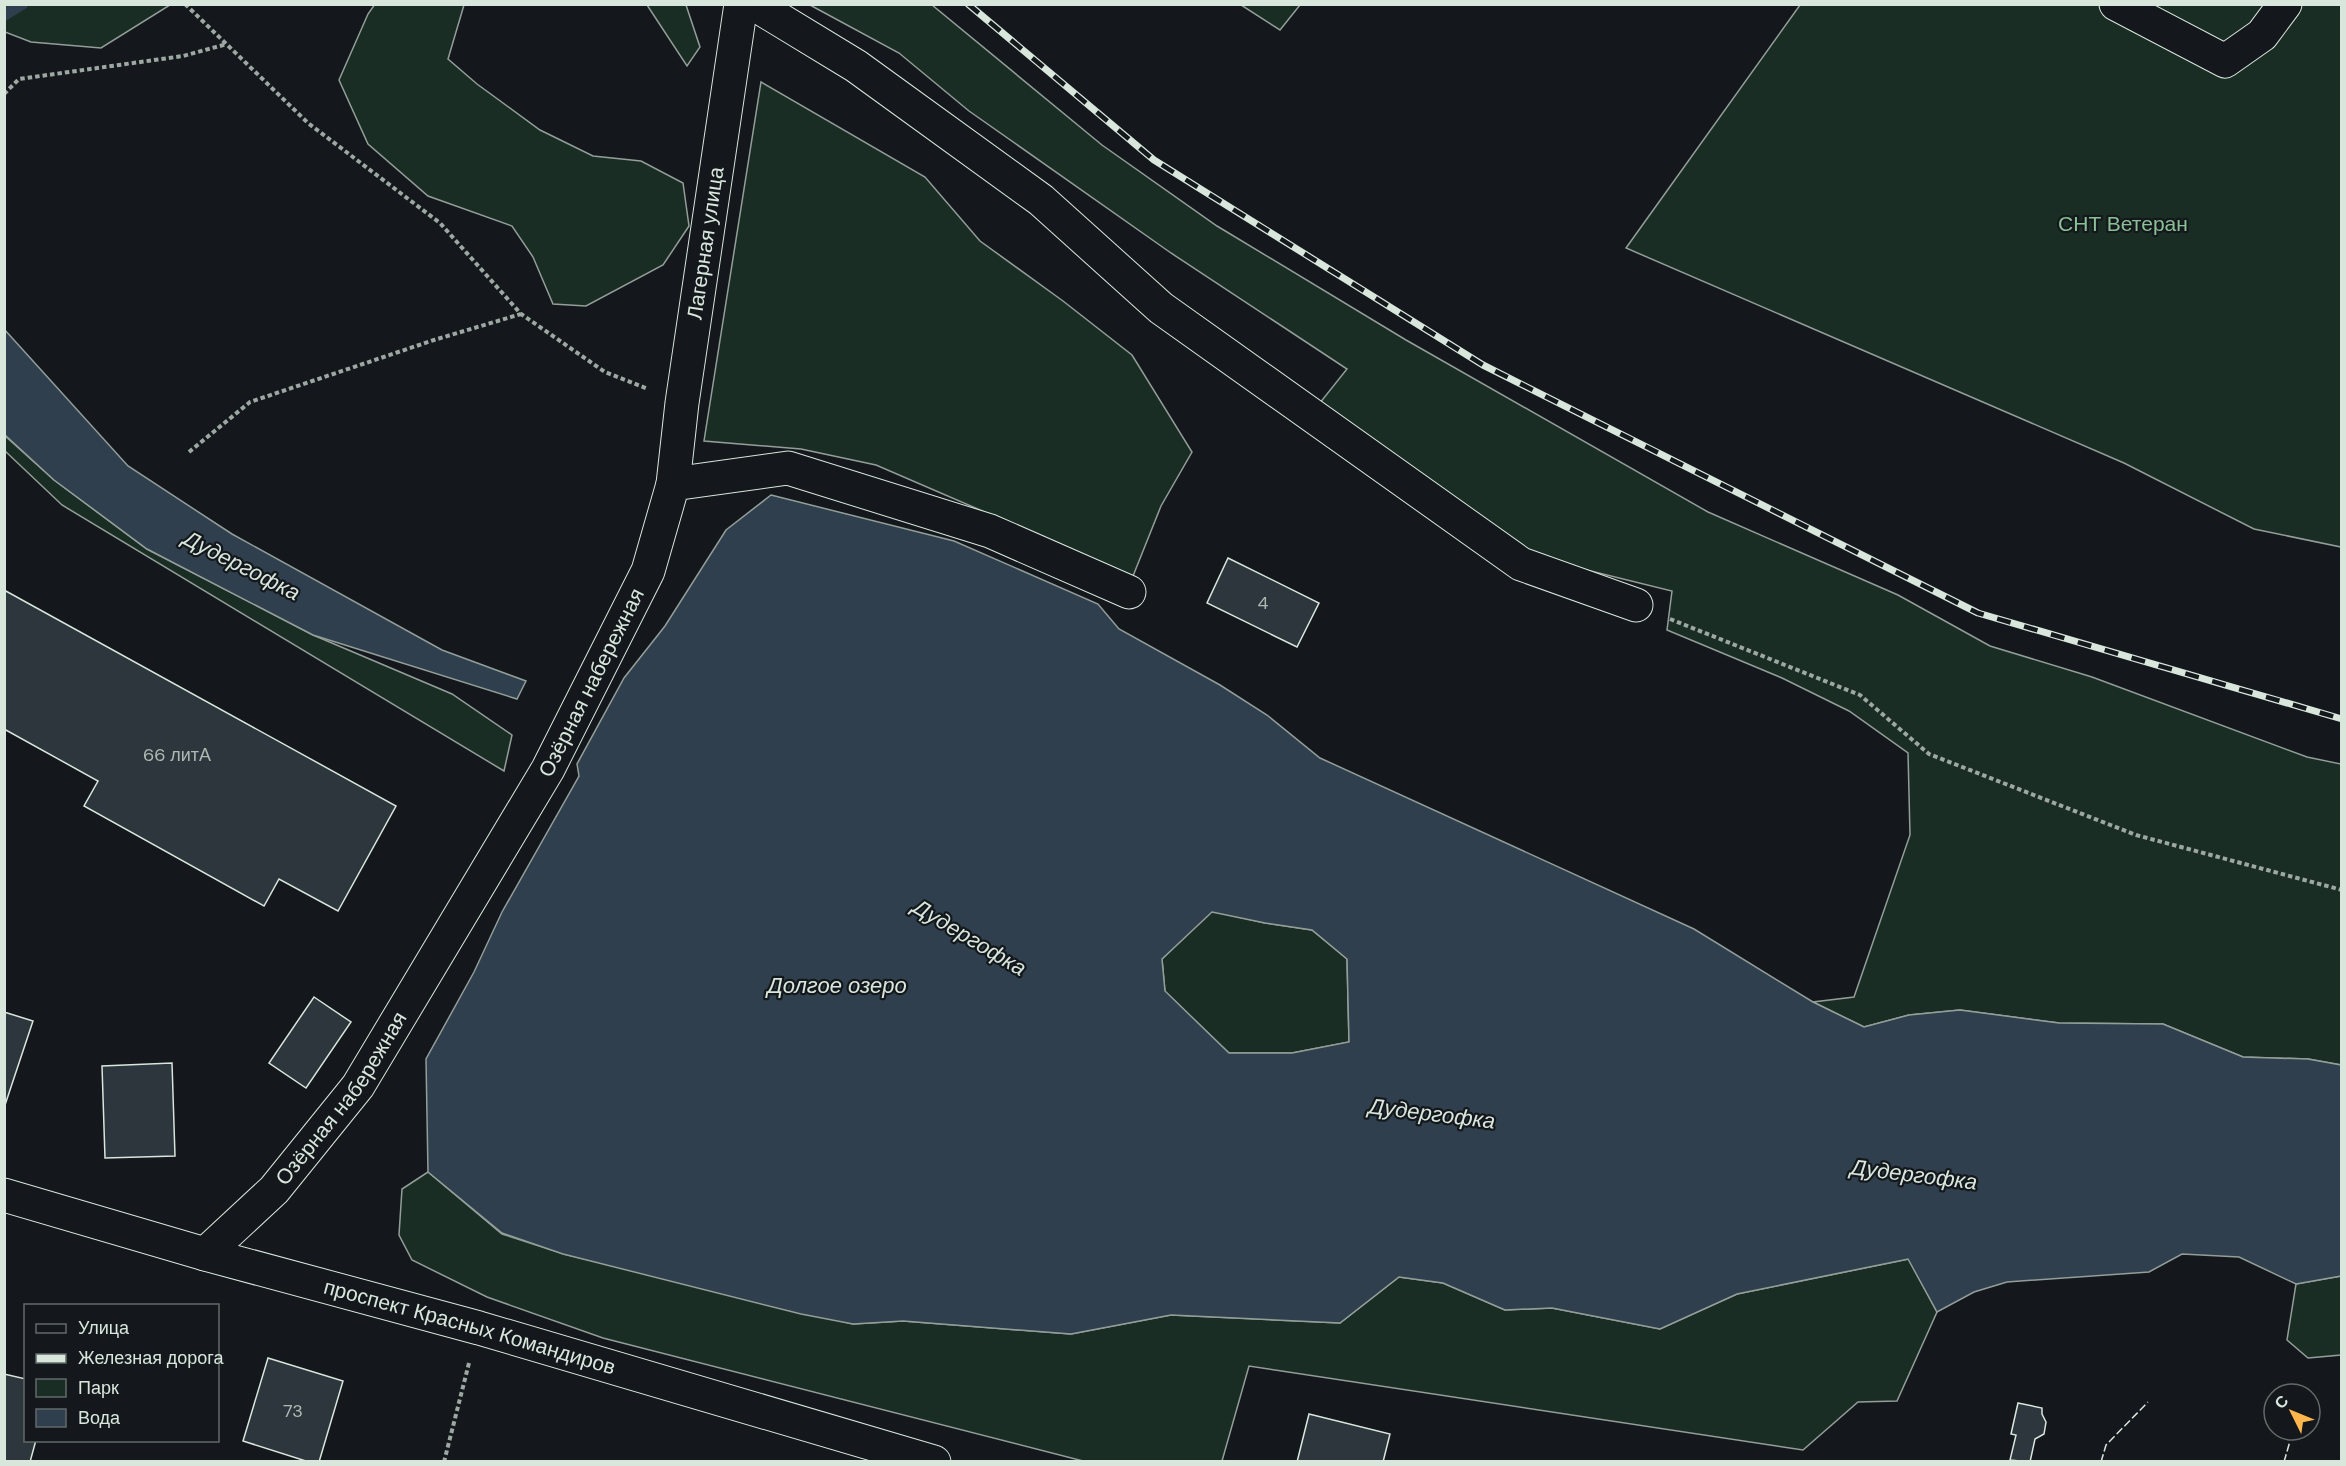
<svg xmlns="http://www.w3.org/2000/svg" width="2346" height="1466" viewBox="0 0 2346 1466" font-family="'DM Sans',sans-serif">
  <rect width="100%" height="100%" fill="#14181c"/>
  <g fill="#1a2d24" stroke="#939e99" stroke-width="1.5">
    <polygon points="375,4 464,5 448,59 477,84 540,130 593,156 641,161 683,183 689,226 663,265 586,306 553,304 533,257 512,226 428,196 368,144 339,80 368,14"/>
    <polygon points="4,5 5,4 170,5 101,48 31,42 5,32"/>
    <polygon points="647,5 686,5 700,47 687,66"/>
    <polygon points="810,5 932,5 1102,145 1217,226 1406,340 1708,512 1898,595 1990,646 2092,677 2307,757 2341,764 2341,1065 2308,1059 2243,1057 2163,1024 2059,1023 1960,1010 1909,1015 1864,1027 1813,1002 1854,997 1910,835 1908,753 1849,711 1782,678 1667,630 1672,591 1530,556 1319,404 1347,369 1171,253 969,111 899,53"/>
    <polygon points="1241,5 1300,5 1280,30"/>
    <polygon points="1800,5 2341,5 2341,547 2254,529 2124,463 1626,248"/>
    <polygon points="761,82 925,177 980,241 1063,301 1132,355 1192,452 1161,506 1133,576 876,465 801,449 704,441"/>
    <polygon points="4,435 54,480 147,549 313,635 452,694 512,735 504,771 62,505 5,451"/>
    <polygon points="1212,911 1265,923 1312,930 1347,959 1349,1042 1292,1053 1229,1053 1165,992 1162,959"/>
    <polygon points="428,1172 502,1234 564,1254 853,1324 903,1321 1071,1334 1171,1315 1340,1323 1399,1277 1443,1283 1505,1310 1552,1308 1660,1329 1737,1294 1909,1259 1937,1312 1897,1401 1858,1402 1803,1450 1249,1366 1222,1461 1083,1461 603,1338 487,1297 412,1260 399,1235 402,1189"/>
    <polygon points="2341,1276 2341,1355 2308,1358 2287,1340 2296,1284"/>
  </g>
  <g fill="#2f3f4d" stroke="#939e99" stroke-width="1.5" fill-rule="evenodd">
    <polygon points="4,329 128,466 232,534 442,650 526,681 517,699 313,635 147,549 54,480 5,435"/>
    <path d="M771,495L954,541L1098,604L1119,629L1220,685L1267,715L1320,758L1694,929L1813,1002L1864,1027L1909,1015L1960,1010L2059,1023L2163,1024L2243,1057L2308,1059L2341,1065V1276L2296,1284L2239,1257L2182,1254L2149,1272L2007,1282L1974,1292L1937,1312L1908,1259L1737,1294L1660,1329L1552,1308L1505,1310L1443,1283L1399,1277L1340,1323L1171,1315L1071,1334L903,1321L853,1324L801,1314L563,1254L502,1233L428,1172L426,1059L474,972L502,912L579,776L577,764L624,678L665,626L726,530ZM1212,912L1265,923L1312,930L1347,959L1349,1042L1292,1053H1229L1165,991L1162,959Z"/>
  </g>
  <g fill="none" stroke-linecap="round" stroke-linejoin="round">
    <polyline stroke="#2f3f4d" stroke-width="12" points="4,15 22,4"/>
  </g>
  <g fill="#2c363c" stroke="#d8e6dc" stroke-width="1.5">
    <polygon points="1228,558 1319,603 1297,647 1207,603"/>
    <polygon points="4,590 396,806 338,911 279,879 264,906 84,806 98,781 4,729"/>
    <polygon points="314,997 351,1022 306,1088 269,1063"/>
    <polygon points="4,1012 33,1021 4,1108"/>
    <polygon points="172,1063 175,1156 105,1158 102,1066"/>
    <polygon points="268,1358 343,1381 319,1462 309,1462 243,1441"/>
    <polygon points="4,1374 26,1379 26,1440 36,1440 30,1462 4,1462"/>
    <polygon points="2018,1403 2042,1408 2042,1414 2046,1422 2044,1434 2035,1439 2030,1462 2010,1460 2016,1435 2011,1434"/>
    <polygon points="1309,1414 1390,1434 1383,1462 1297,1462"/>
  </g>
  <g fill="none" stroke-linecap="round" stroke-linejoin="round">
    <g stroke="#d8e6dc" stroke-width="35">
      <g id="minor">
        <polyline points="754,4 856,66 1041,200 1161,308 1521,564 1636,605"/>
        <polyline points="2116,4 2225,61 2262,35 2285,4"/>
        <path id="s1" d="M673,484L682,403L741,4"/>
        <path id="s2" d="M4,1195L205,1254L479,1328L934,1462"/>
        <path id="s3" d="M205,1254L274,1190L358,1086L548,769L648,571L673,484L788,468L990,531L1129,592"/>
      </g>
    </g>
    <g stroke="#9da8a2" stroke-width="4" stroke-dasharray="4.5 3" stroke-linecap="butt">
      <polyline points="185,4 308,123 440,223 521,314 605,372 648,389"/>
      <polyline points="4,94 19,79 183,56 227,44"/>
      <polyline points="189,452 250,402 434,340 521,314"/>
      <polyline points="1670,619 1860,695 1929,754 2136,835 2342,890"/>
      <polyline points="444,1462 469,1363"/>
    </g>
    <use href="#minor" stroke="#14181c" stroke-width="33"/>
    <g stroke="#d8e6dc" stroke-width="7">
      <polyline id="rail" points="968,4 1154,160 1483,365 1978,613 2342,719"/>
    </g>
    <use href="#rail" stroke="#14181c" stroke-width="4.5" stroke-dasharray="14" stroke-linecap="butt"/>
    <g stroke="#d8e6dc" stroke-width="1.5" stroke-dasharray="8 3" stroke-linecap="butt">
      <polyline points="2101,1462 2106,1445 2148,1402"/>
      <polyline points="2284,1462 2290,1441"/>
    </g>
  </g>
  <g text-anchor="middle" stroke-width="4.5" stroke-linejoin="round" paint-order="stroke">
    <g font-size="18" fill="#adbab4">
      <text x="1263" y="609">4</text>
      <text x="177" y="761">66 литА</text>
      <text x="293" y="1417">73</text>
    </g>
    <g font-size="21" fill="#8ac095" stroke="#14181c">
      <text x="2123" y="231">СНТ Ветеран</text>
    </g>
    <g font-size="21" fill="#d8e6dc" stroke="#14181c">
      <text dy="7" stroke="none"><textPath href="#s1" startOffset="243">Лагерная улица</textPath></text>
      <text dy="7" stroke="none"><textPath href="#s3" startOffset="694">Озёрная набережная</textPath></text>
      <text dy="7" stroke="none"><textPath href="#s3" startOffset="208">Озёрная набережная</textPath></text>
      <text dy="7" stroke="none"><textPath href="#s2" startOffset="484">проспект Красных Командиров</textPath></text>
    </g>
    <g font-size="22" font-style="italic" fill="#d8e6dc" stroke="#14181c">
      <text transform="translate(242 565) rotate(27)" y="8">Дудергофка</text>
      <text transform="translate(970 937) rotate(31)" y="8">Дудергофка</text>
      <text x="837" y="993">Долгое озеро</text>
      <text transform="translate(1432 1113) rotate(7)" y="8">Дудергофка</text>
      <text transform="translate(1914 1174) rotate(7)" y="8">Дудергофка</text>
    </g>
  </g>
  <rect width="2346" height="1466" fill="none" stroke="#d8e6dc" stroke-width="12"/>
  <rect x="24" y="1304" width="195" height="138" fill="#14181c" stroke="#626a69" stroke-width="1.5"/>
  <rect x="36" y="1324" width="30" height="9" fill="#14181c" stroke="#626a69" stroke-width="1.5"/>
  <text x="78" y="1334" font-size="18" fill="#d8e6dc">Улица</text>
  <rect x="36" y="1354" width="30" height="9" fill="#d8e6dc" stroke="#626a69" stroke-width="1.5"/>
  <text x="78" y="1364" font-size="18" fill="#d8e6dc">Железная дорога</text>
  <rect x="36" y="1379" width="30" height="18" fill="#1a2d24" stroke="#626a69" stroke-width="1.5"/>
  <text x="78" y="1394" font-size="18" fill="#d8e6dc">Парк</text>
  <rect x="36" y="1409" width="30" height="18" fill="#2f3f4d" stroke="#626a69" stroke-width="1.5"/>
  <text x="78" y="1424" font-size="18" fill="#d8e6dc">Вода</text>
  <g transform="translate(2292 1412) rotate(313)"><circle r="28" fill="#14181c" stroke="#626a69" stroke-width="1.5"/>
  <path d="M0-4.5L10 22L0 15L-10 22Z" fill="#ffb74d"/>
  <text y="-9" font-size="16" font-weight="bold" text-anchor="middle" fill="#d8e6dc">С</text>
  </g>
</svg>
